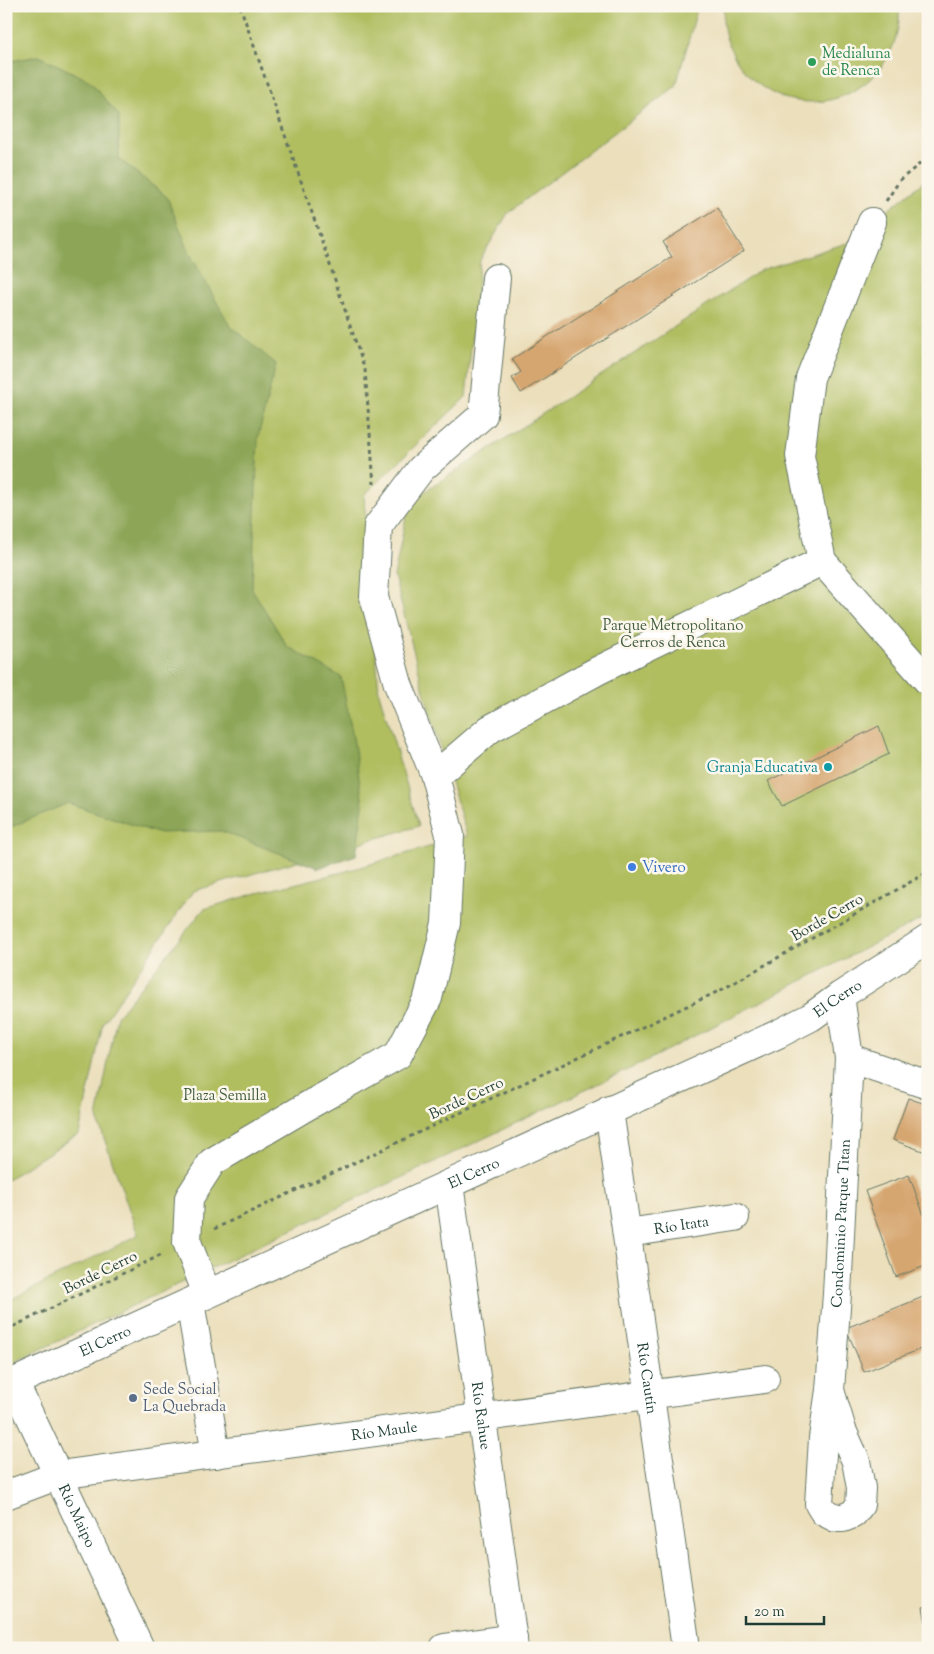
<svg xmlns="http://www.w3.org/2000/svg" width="934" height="1654" viewBox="0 0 934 1654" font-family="'Sorts Mill Goudy',serif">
  <rect width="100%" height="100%" fill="#fbf7ec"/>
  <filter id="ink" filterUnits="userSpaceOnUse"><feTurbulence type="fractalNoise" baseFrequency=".02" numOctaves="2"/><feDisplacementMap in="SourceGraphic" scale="10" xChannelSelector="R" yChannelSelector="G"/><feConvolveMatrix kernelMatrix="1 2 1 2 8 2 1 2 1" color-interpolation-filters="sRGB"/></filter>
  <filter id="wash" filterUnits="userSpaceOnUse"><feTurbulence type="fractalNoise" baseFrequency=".0096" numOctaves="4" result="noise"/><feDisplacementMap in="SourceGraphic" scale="20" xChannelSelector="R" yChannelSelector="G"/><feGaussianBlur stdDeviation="1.12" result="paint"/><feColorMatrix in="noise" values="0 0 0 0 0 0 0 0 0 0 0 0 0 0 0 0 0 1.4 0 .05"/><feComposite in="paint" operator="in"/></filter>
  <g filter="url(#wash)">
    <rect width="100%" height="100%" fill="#ebdfbc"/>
    <g fill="#b0be61" stroke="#687e4a">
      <polygon points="6,6 698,6 676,86 508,213 480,260 466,397 364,495 379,693 419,826 193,891 103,1023 79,1134 6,1180"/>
      <path d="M724,6H899C903,63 855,109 798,101C760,97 726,60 723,21C723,17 724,11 724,6Z"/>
      <polygon points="928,178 928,916 636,1066 6,1366 6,1302 138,1235 97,1118 117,1016 204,909 257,893 343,872 467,836 426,699 394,576 409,502 761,270 847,243"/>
    </g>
    <polygon fill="#8ca557" stroke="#567146" points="39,56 90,81 119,116 119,159 167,197 190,254 230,326 276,364 258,437 252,589 287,646 341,677 354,743 363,805 356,855 318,868 221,831 157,833 68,803 11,827 6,831 6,62"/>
    <g id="blocks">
      <g fill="#d6a66f">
        <polygon points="717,208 744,251 521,393 512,378 521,372 512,359 672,257 663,242"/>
        <polygon points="879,726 889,754 782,806 768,781"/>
        <polygon points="908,1098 928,1105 928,1153 893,1140"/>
        <polygon points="909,1175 928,1226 928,1265 896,1277 865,1191"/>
        <polygon points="928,1295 928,1346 864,1372 846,1328"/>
        <polygon points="928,1606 928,1630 927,1630 923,1607"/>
      </g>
    </g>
  </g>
  <g filter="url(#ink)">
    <use href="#blocks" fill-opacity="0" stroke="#667664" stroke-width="1"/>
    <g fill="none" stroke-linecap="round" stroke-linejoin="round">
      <g stroke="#667664" stroke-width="30">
        <g id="minor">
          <polyline points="872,222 810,378 800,456 822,561 928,681"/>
          <polyline points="435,776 490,729 599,670 822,561"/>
          <polyline points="849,1058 928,1085"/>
          <path id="s1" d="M609,1110L686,1648"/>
          <path id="s2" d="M449,1184L514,1648"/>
          <path id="s3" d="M627,1233L735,1217"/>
          <polyline points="207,1294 187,1242 189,1198 212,1162 309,1105 398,1055 428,998 446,923 450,835 435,776 398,684 374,597 378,526 421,469 483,415 496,278"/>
          <polyline points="190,1302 216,1454"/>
          <path id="s4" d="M14,1382L140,1648"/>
          <path id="s5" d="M6,1386L778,1034L811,1017L840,996L928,939"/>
          <path id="s6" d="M830,1390L842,1430L856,1461L861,1488L860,1505L853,1514L843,1518H836L824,1512L819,1504L823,1438L830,1390L837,1294L849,1058L840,996"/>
          <path id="s7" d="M6,1495L59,1475L765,1379"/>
          <polyline points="444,1648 513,1638"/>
        </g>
      </g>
      <g stroke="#667664" stroke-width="3" stroke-dasharray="4 4" stroke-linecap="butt">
        <polyline points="240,6 326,253 365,370 374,484"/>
        <polyline points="886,201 900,180 928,157"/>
        <polyline points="214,1229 723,989 928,872"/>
        <polyline points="6,1330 163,1254"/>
      </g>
      <use href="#minor" stroke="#fff" stroke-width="28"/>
    </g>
  </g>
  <circle fill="#2e9e5b" stroke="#fbf7ec" stroke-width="2" cx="812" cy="62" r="5"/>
  <circle fill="#0f9aa8" stroke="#fbf7ec" stroke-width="2" cx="828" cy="767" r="5"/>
  <circle fill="#3f7fe0" stroke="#fbf7ec" stroke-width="2" cx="632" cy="867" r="5"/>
  <circle fill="#5c6f8a" stroke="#fbf7ec" stroke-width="2" cx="133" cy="1398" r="5"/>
  <g text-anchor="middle" stroke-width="5" stroke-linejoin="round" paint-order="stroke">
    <g font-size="15" fill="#27864d" stroke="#fbf7ec" text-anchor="start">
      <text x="822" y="58">Medialuna<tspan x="822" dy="17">de Renca</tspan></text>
    </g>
    <g font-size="15" fill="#435d3f" stroke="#fbf7ec">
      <text x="673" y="630">Parque Metropolitano<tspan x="673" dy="17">Cerros de Renca</tspan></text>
      <text x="225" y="1100">Plaza Semilla</text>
    </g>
    <g font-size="15" fill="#0d838f" stroke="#fbf7ec" text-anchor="end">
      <text x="818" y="772">Granja Educativa</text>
    </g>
    <g font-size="15" fill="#366cbe" stroke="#fbf7ec" text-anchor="start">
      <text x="642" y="872">Vivero</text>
    </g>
    <g font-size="15" fill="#1f3d34" stroke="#fbf7ec">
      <text transform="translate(827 917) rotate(-30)" y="5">Borde Cerro</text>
      <text dy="5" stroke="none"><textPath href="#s5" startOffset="918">El Cerro</textPath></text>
      <text transform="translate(466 1098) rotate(-25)" y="5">Borde Cerro</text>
      <text dy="5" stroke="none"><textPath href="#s5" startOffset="514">El Cerro</textPath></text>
      <text dy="5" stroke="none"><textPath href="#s6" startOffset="454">Condominio Parque Titan</textPath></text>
      <text dy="5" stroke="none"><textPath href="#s3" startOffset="55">Río Itata</textPath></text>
      <text transform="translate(100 1272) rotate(-26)" y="5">Borde Cerro</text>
      <text dy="5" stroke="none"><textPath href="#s5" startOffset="109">El Cerro</textPath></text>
      <text dy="5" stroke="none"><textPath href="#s1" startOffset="271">Río Cautín</textPath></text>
      <text dy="5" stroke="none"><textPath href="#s2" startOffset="234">Río Rahue</textPath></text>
      <text dy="5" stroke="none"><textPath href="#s7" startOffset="385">Río Maule</textPath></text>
      <text dy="5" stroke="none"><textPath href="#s4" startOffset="148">Río Maipo</textPath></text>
    </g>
    <g font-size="15" fill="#4e5e75" stroke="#fbf7ec" text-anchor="start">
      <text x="143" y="1394">Sede Social<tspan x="143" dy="17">La Quebrada</tspan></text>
    </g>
  </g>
  <rect width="934" height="1654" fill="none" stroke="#fbf7ec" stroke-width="25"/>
  <path d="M746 1616v8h78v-8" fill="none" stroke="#1f3d34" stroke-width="2.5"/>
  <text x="754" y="1616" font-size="15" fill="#1f3d34" stroke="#fbf7ec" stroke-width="4" paint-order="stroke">20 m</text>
</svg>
